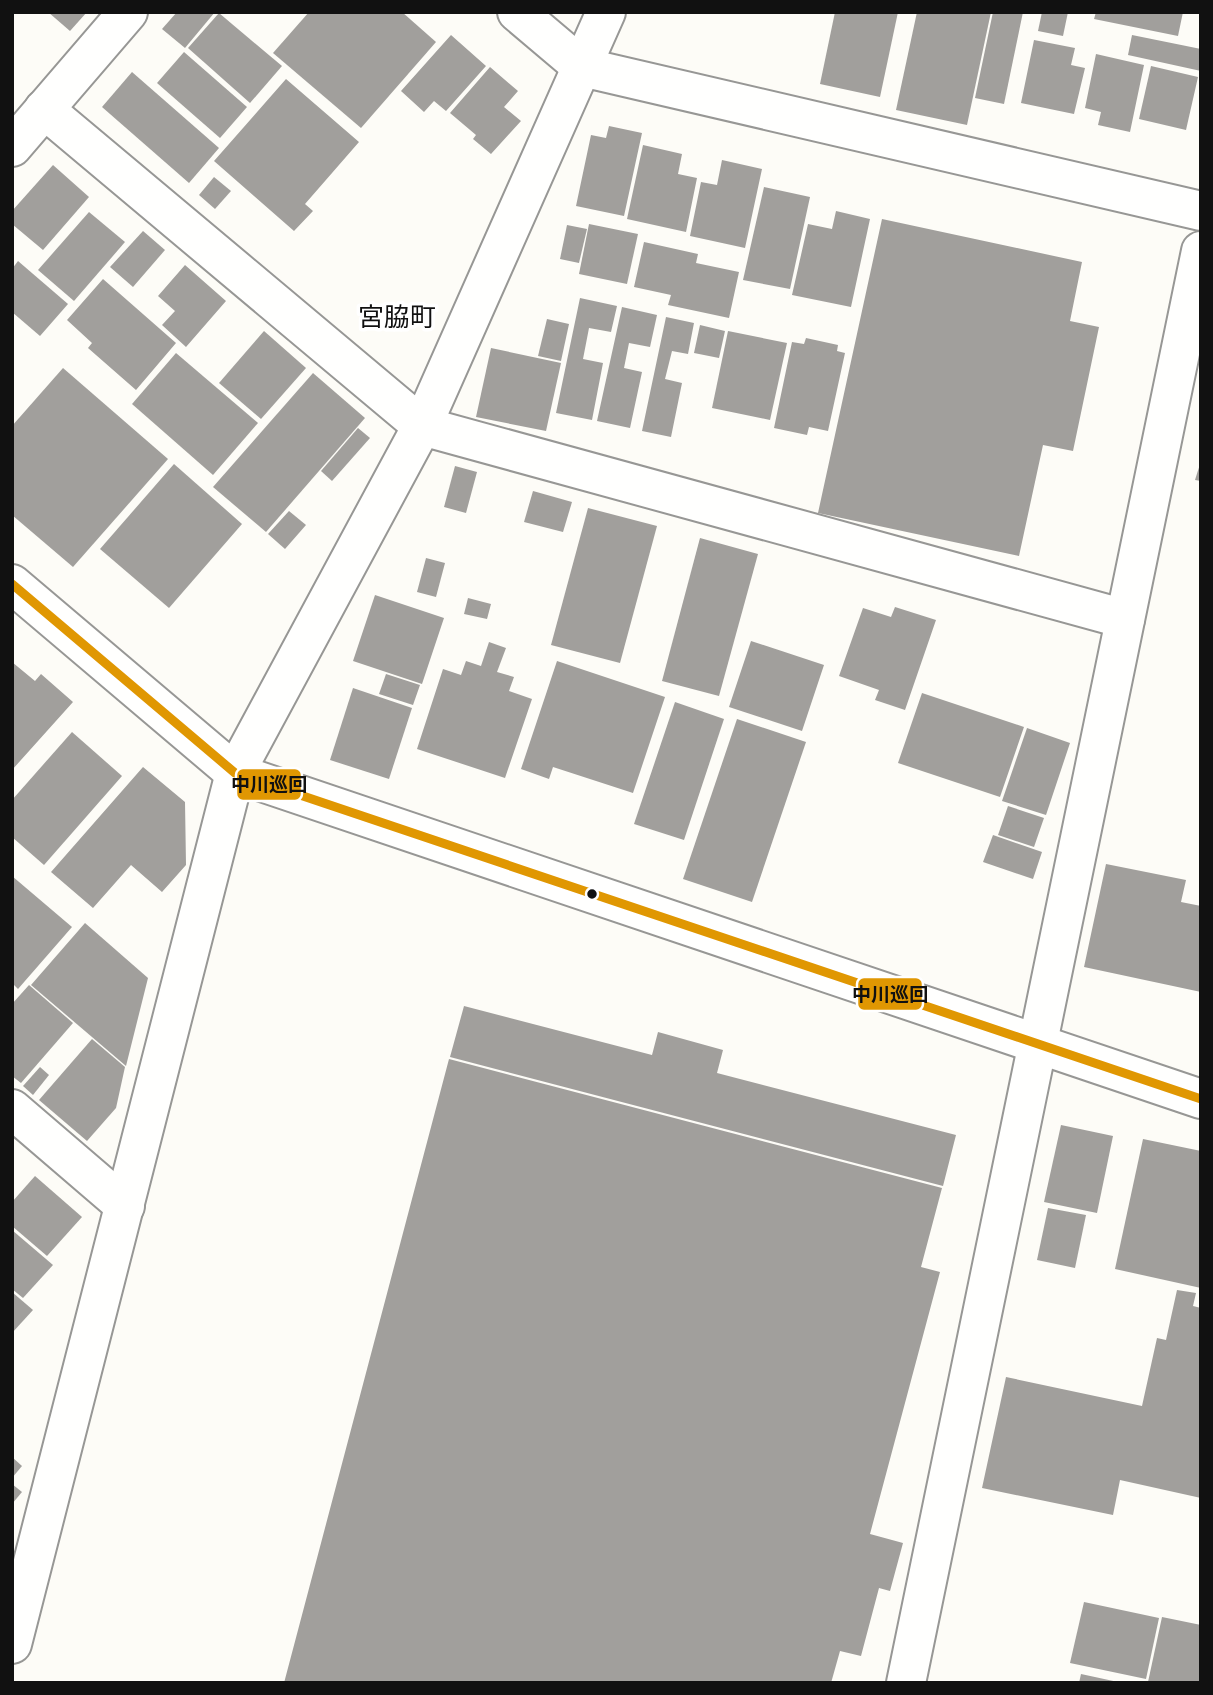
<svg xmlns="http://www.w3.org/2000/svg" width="1213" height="1695" viewBox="0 0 1213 1695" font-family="'Zilla Slab','Noto Sans JP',serif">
  <rect width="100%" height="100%" fill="#fdfcf7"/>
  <g fill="#a19f9c">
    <polygon points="48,12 87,12 70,31"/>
    <polygon points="177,12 215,12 185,48 162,29"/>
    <polygon points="309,12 402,12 436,42 361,128 273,53"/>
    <polygon points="835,12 898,12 880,97 820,84"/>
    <polygon points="917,12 991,12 967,125 896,110"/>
    <polygon points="993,12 1023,12 1004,104 975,98"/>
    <polygon points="1042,12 1068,12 1063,36 1038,31"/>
    <polygon points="1096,12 1183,12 1178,36 1094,19"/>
    <polygon points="219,13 282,66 250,103 188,48"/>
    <polygon points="451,35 486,66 446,111 434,101 424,112 401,91"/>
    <polygon points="1132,35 1201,49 1201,71 1128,55"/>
    <polygon points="1034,40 1075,48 1071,65 1085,68 1074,114 1021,103"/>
    <polygon points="184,52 247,107 220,138 157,83"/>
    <polygon points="1096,54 1144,65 1130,132 1098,125 1101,112 1085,108"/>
    <polygon points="1151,66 1198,77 1186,130 1139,119"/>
    <polygon points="490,67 518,91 504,107 521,121 491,154 473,139 476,135 450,113"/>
    <polygon points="132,72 219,148 189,183 102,107"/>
    <polygon points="286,79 359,142 305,204 313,211 294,231 214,161"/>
    <polygon points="609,126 642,133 624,216 576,206 591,135 606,138"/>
    <polygon points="643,145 682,154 678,174 697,178 686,232 627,219"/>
    <polygon points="722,160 762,169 745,248 690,236 701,182 717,185"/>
    <polygon points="53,165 89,197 43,250 12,224 12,211"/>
    <polygon points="214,177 231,191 215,209 199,195"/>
    <polygon points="764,187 810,197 790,289 743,280"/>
    <polygon points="836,211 870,219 851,307 792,295 808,224 832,229"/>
    <polygon points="89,212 125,242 74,301 38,270"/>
    <polygon points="882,219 1082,262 1070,321 1099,327 1073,451 1043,445 1019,556 818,513"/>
    <polygon points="589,224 638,234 627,284 579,274"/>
    <polygon points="567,225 587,229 579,263 560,259"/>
    <polygon points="143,231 165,250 133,287 110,267"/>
    <polygon points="644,242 698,254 696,263 739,272 729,318 668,305 671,295 634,287"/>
    <polygon points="18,261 68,304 40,336 12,312 12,269"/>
    <polygon points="185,265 226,301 186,347 162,325 175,311 158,296"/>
    <polygon points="103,279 176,343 136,390 88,348 92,343 67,320"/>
    <polygon points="580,298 617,306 611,332 589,328 583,359 603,363 592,420 556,413"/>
    <polygon points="622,307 657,315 650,347 629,343 624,368 642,372 630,428 597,421"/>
    <polygon points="666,317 694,323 688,354 672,351 665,379 682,383 671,437 642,431"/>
    <polygon points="547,319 569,324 561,361 538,356"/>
    <polygon points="700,325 725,331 719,358 694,353"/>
    <polygon points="264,331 306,368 261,419 219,383"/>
    <polygon points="728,331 787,343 770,420 712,408"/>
    <polygon points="806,338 838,345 837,351 845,353 828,431 809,427 807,435 774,428 792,342 804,344"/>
    <polygon points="491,348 561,363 546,431 476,417"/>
    <polygon points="176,353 258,423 213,475 132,404"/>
    <polygon points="63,368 168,459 73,567 12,515 12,426"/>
    <polygon points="313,373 365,418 266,532 213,487"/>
    <polygon points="358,428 370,438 332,481 321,471"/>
    <polygon points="1201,461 1201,481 1195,480"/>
    <polygon points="174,464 242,524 169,608 100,549"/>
    <polygon points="455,466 477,472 466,513 444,507"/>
    <polygon points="533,491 572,502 563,532 524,522"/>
    <polygon points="588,508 657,526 620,663 551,645"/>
    <polygon points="289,511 306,525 285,549 268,534"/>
    <polygon points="700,538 758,554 719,696 662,681"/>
    <polygon points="426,558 445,563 436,597 417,592"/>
    <polygon points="375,595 444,618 422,684 353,661"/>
    <polygon points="468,598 491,604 487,619 464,614"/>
    <polygon points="895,607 936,620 905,710 875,700 879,690 839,676 863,608 891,617"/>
    <polygon points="751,641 824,665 802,731 729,707"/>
    <polygon points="489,642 506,648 497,672 514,677 509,691 532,699 505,778 417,749 443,669 461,675 466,661 481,666"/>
    <polygon points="557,661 665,697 633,793 553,767 549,779 521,769"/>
    <polygon points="12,662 35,681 41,674 73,702 12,770"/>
    <polygon points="386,674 420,685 413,705 379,694"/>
    <polygon points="353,688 412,708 389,779 330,760"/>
    <polygon points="922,693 1024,727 1000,797 898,763"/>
    <polygon points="675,702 724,719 684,840 634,824"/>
    <polygon points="737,719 806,742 752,902 683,879"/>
    <polygon points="1027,728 1070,743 1046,815 1002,801"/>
    <polygon points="72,732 122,776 44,865 12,837 12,800"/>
    <polygon points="143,767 185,802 186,865 162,892 131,865 93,908 51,872"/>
    <polygon points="1008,806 1044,818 1034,847 998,835"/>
    <polygon points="993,835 1042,852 1033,879 983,862"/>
    <polygon points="1106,864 1186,880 1181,902 1201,906 1201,992 1084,967"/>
    <polygon points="12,876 72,927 18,989 12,983"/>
    <polygon points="85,923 148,978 126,1066 31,985"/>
    <polygon points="29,985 73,1023 21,1083 12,1076 12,1004"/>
    <polygon points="464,1006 652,1055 658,1032 723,1050 717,1073 956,1135 943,1186 450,1057"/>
    <polygon points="92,1039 125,1067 116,1108 87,1141 39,1100"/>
    <polygon points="449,1059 942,1188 921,1267 940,1272 870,1534 903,1543 890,1591 879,1588 861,1656 840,1651 831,1683 284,1683"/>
    <polygon points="40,1067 49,1075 33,1095 23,1086"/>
    <polygon points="1061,1125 1113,1136 1097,1213 1044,1202"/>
    <polygon points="1143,1139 1201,1151 1201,1288 1115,1269"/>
    <polygon points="35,1176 82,1217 47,1256 12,1226 12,1202"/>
    <polygon points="1048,1208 1086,1215 1075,1268 1037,1260"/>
    <polygon points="12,1230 53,1265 23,1298 12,1289"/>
    <polygon points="1177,1290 1196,1293 1193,1306 1201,1308 1201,1498 1120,1480 1113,1515 982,1488 1006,1377 1142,1406 1157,1338 1166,1340"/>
    <polygon points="12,1292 33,1310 12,1333"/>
    <polygon points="12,1457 22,1466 12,1478"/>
    <polygon points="12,1484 22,1492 12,1504"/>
    <polygon points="1084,1602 1159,1618 1146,1679 1070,1663"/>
    <polygon points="1162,1617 1201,1625 1201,1683 1148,1682"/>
    <polygon points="1081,1674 1118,1682 1118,1683 1079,1683"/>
  </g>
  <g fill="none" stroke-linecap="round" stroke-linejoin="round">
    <g stroke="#979795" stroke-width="42">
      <g id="minor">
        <polyline points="517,12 582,67 1201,211"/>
        <polyline points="44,109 422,426 1125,619"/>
        <polyline points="12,147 128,12"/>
        <polyline points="12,584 235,773 1201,1099"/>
        <polyline points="12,1109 125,1206"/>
        <polyline points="12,1644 235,773 422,426 606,12"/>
        <polyline points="906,1683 1201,251"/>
      </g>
    </g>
    <use href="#minor" stroke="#fffffe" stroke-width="38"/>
    <g stroke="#fff" stroke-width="14">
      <polyline id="bus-1" points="12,584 235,773 1201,1099"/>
    </g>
    <use href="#bus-1" stroke="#e09702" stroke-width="9"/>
  </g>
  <circle fill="#111" stroke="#fff" stroke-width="2.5" cx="592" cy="894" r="6"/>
  <g text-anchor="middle" stroke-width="7" stroke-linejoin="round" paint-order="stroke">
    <g font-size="26" fill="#111" stroke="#fff">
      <text x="397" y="326">宮脇町</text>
    </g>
  </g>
  <g stroke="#fff" stroke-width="2.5">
    <rect x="236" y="768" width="66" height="33" rx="7" fill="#e09702"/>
    <rect x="857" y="977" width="66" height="34" rx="7" fill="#e09702"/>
  </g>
  <g font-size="19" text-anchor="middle" font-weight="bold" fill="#111">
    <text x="269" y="791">中川巡回</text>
    <text x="890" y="1001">中川巡回</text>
  </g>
  <rect width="1213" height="1695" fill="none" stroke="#111111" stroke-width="28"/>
</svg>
